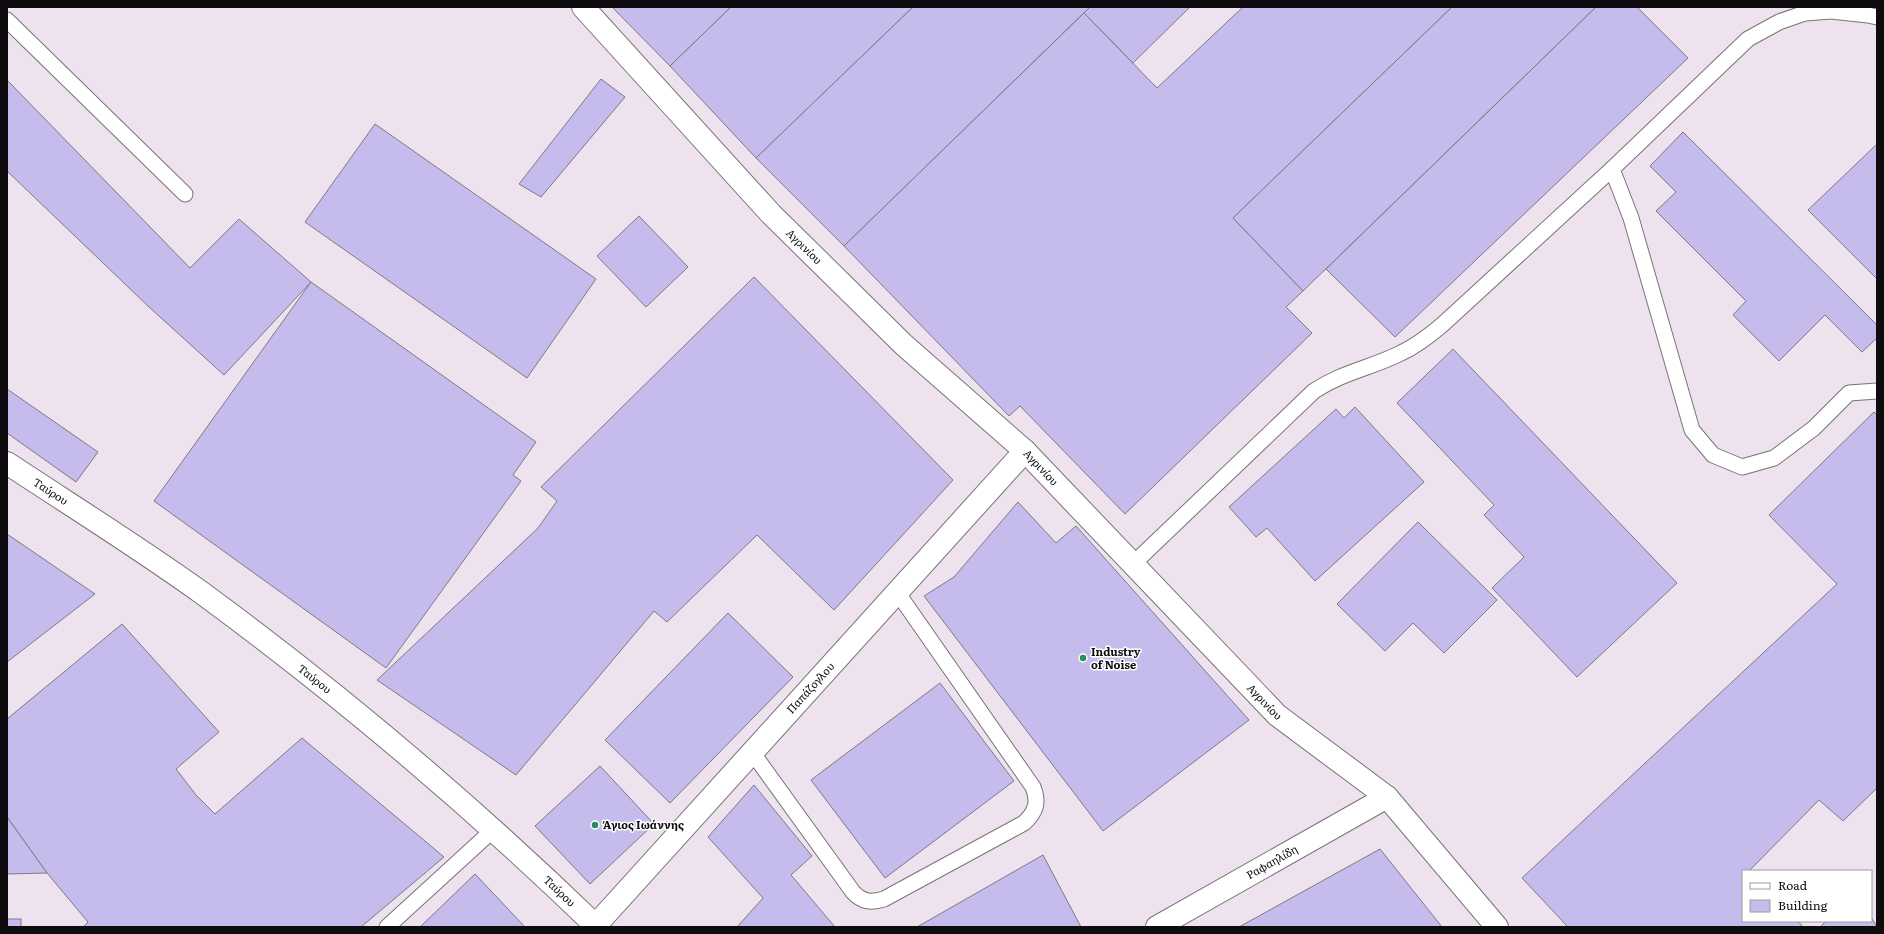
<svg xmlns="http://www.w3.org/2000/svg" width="1884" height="934" viewBox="0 0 1884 934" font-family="Literata,serif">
  <rect width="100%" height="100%" fill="#f6f1f6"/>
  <path fill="#ede2ed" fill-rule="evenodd" d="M7,7H1877V927H7ZM1743,871H1871V921H1743Z"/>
  <g fill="#c5bced" stroke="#7c7b82">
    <polygon points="612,7 731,7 670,66"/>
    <polygon points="731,7 913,7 756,158 670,66"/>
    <polygon points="913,7 1090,7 844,246 756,158"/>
    <polygon points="1090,7 1190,7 1133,63 1084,13"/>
    <polygon points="1243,7 1452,7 1233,218 1303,291 1286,307 1312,333 1125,514 1020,406 1009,416 844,246 1084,13 1157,88"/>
    <polygon points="1452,7 1596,7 1303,291 1233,218"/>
    <polygon points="1596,7 1637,7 1688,58 1395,337 1326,269"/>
    <polygon points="601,79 625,97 541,197 519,184"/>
    <polygon points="7,80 190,268 239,219 311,282 224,375 149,307 7,171"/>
    <polygon points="375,124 596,279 527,378 305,222"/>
    <polygon points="1683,132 1877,325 1877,338 1862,352 1825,315 1779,361 1733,315 1746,301 1656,211 1676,192 1650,166"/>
    <polygon points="1877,144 1877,279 1808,210"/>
    <polygon points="639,216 688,267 646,307 597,256"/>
    <polygon points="754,277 953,480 834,610 757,535 667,622 654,611 516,775 377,680 538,528 557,501 541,487"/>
    <polygon points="311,282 536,442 513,475 521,481 386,668 154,501"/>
    <polygon points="1453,349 1677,583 1577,677 1492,588 1524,557 1484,515 1494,505 1397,403"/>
    <polygon points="7,389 98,452 76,482 7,433"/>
    <polygon points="1355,407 1424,482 1315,581 1267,528 1256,537 1229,507 1336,409 1344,418"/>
    <polygon points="1874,412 1877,415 1877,788 1843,821 1819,800 1749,871 1743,871 1743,921 1798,921 1803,927 1568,927 1522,878 1837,584 1769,515"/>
    <polygon points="1018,502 1056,543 1076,526 1249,720 1103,831 924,596 954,577"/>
    <polygon points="1418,522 1497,600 1444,653 1413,623 1385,651 1337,604"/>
    <polygon points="7,534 95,594 7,662"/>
    <polygon points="728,613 793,677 670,803 605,740"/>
    <polygon points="122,624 219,732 176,769 196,795 215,814 302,738 444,857 361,927 83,927 88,922 47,873 7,817 7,719"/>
    <polygon points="940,683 1014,781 885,878 811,780"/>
    <polygon points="600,766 654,824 590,884 535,826"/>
    <polygon points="754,785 812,856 791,875 835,927 737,927 763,898 708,837"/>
    <polygon points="7,817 47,873 7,874"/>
    <polygon points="1380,849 1442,927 1239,927"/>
    <polygon points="1043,855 1081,927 917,927"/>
    <polygon points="475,874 525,927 420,927"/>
    <polygon points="1871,917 1877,927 1820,927 1826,921 1871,921"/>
    <rect x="7" y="919" width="14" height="8"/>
  </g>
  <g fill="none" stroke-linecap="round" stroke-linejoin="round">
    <g stroke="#787378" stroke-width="17">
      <g id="service">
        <polyline points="7,20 185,194"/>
        <polyline points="1612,169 1631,218 1692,430 1713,455 1742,467 1774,458 1814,428 1849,393 1877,391"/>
        <path d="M1133,564L1314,391C1343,372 1371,368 1401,353C1416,346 1429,336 1442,325L1612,169L1748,39L1779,22L1805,13L1831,11L1868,15L1877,17"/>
        <path d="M752,752L853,892C862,902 871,903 884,899L1024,823C1036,812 1039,802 1033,787L897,592"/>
        <polyline points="387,927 493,830"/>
      </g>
    </g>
    <g stroke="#787378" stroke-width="24">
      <g id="minor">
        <path id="s1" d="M583,7L771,214L904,345L1025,451L1277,715L1387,797L1497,927"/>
        <path id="s2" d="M7,463C72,506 138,547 202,593C341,695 473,807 597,927"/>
        <path id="s3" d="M595,926L1025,451"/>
        <path id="s4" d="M1157,927L1387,797"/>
      </g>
    </g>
    <use href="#service" stroke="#fff" stroke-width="15"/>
    <use href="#minor" stroke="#fff" stroke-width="22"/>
  </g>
  <g fill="#2a8b64" stroke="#fff" stroke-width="1.5">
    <circle cx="1083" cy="658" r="4"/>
    <circle cx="595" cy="825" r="4"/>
  </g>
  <g text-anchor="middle" stroke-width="3" stroke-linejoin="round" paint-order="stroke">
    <g font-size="11" fill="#0e0c0e" stroke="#fff">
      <text dy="4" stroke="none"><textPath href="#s1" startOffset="326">Αγρινίου</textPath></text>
      <text dy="4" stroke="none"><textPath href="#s1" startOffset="650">Αγρινίου</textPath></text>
      <text dy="4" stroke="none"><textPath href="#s2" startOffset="52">Ταύρου</textPath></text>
      <text dy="4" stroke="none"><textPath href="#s2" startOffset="376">Ταύρου</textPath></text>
      <text dy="4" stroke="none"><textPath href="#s3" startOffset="321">Παπάζογλου</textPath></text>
      <text dy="4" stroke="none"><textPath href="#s1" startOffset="974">Αγρινίου</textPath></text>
      <text dy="4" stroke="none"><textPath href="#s4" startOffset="132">Ραφαηλίδη</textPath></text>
      <text dy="4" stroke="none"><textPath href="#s2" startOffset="700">Ταύρου</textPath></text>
    </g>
    <g font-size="11" font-weight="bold" fill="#0e0c0e" stroke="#fff" text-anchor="start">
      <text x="1091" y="656">Industry<tspan x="1091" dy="13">of Noise</tspan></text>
      <text x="603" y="829">Άγιος Ιωάννης</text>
    </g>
  </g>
  <rect width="1884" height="934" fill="none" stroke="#0e0c0e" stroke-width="16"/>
  <rect x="1742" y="870" width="130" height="52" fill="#ffffff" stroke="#9f9e9f"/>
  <rect x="1750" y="883" width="20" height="6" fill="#ffffff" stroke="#9f9e9f"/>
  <text x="1778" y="890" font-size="12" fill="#0e0c0e">Road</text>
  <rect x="1750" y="900" width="20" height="12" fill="#c5bced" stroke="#9f9e9f"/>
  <text x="1778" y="910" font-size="12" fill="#0e0c0e">Building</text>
</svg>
